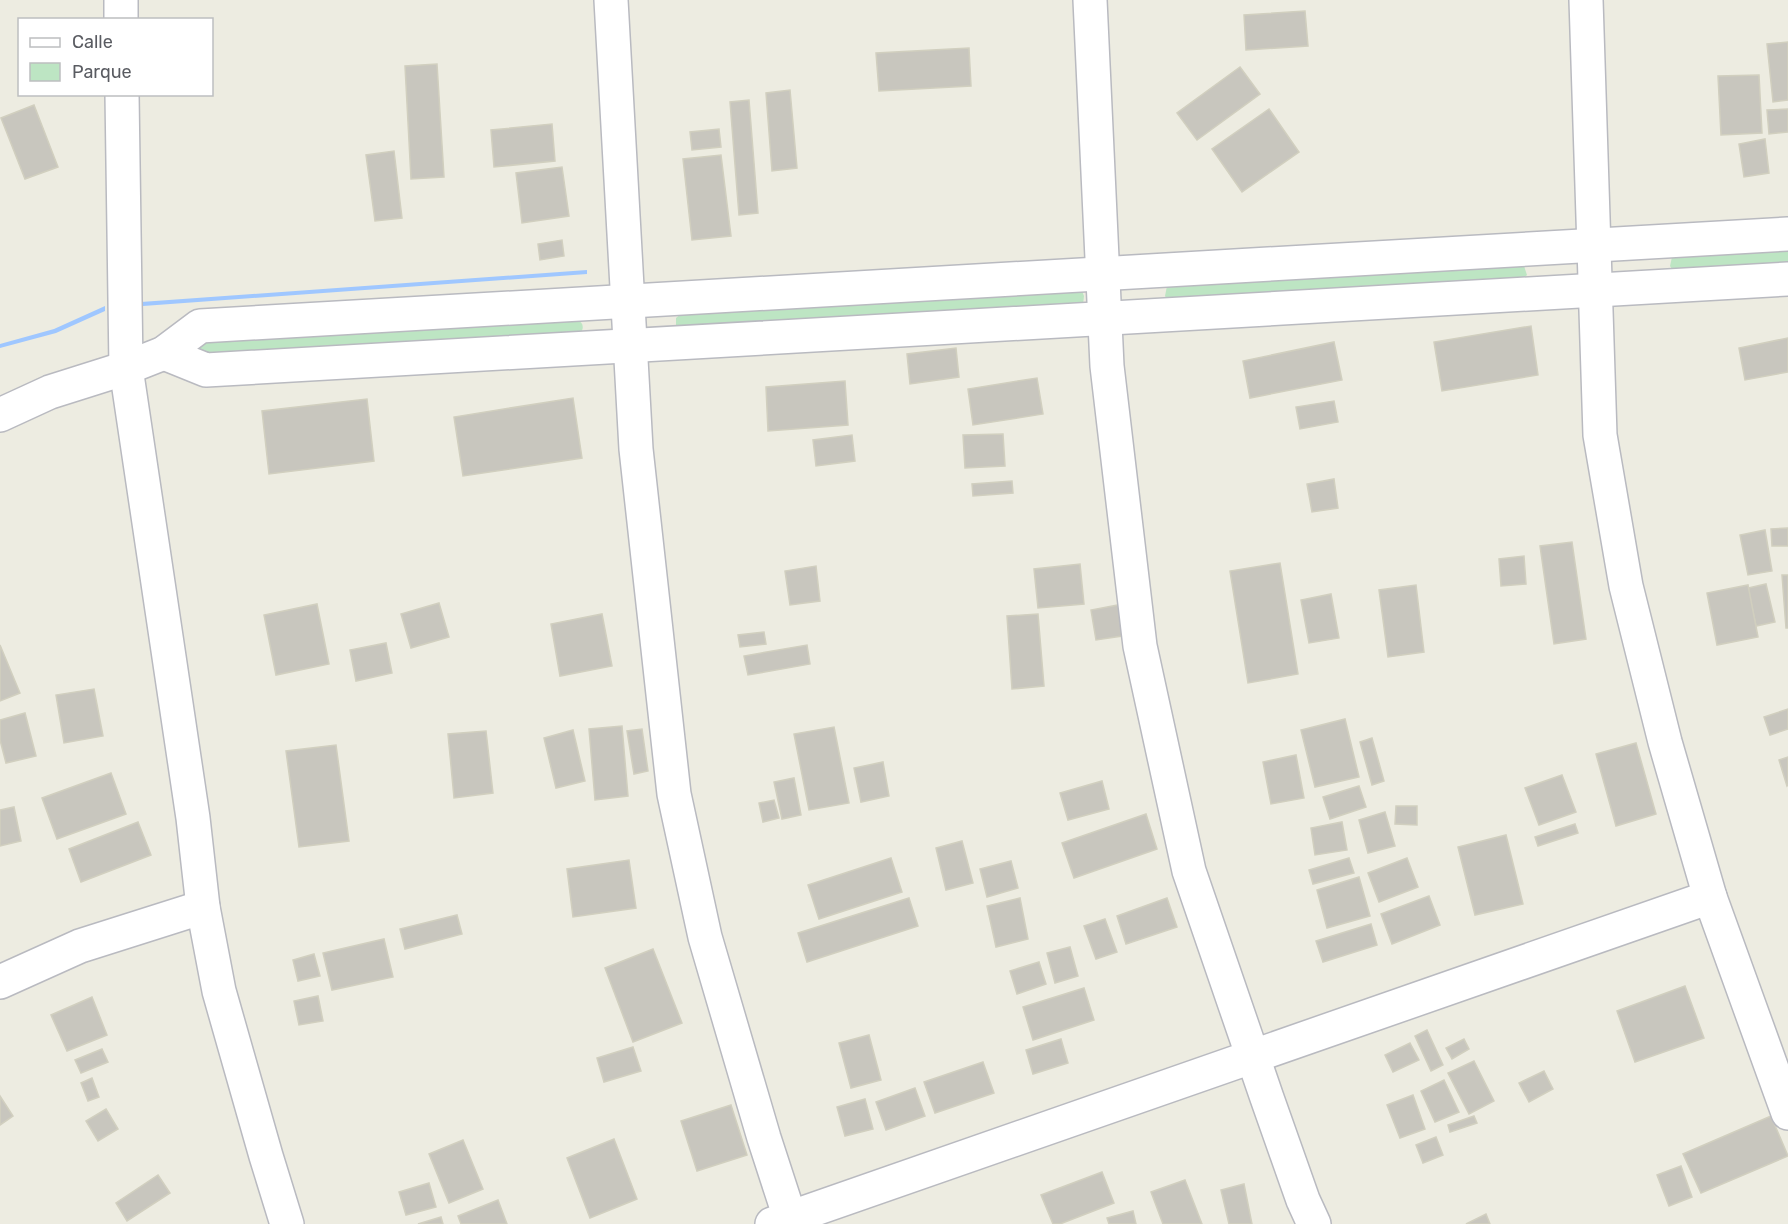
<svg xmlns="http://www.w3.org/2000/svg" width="1788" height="1224" viewBox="0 0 1788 1224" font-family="Rubik,sans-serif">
  <rect width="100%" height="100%" fill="#edece1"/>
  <g fill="#bde5c3">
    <polygon points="1788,248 1788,265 1672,269 1670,266 1672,257"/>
    <polygon points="1524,266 1527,275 1524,278 1167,299 1165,296 1167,286"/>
    <polygon points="1082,291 1084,296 1083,305 679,328 676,326 676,318 682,313"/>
    <path d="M576,319C583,322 585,327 580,334L195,358V342Z"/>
  </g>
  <g fill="#9fc7ff">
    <polygon points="587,270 587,274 143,306 141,302"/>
    <polygon points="105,306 105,311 56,333 0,348 0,344 54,329"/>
  </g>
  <g fill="#c8c6be" stroke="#d1cfbf" stroke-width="1.5">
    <polygon points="1305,11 1308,46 1246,50 1244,15"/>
    <polygon points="1788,42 1788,100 1773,102 1767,44"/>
    <polygon points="969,48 971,86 879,91 876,53"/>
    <polygon points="437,64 444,177 411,179 405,66"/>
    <polygon points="1240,67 1260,94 1197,140 1177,113"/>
    <polygon points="1759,75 1762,133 1721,135 1718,76"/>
    <polygon points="790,90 797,168 772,171 766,93"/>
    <polygon points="749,100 758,213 739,215 730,102"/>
    <polygon points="34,105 58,167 25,179 1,118"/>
    <polygon points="1269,109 1299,152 1242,192 1212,149"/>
    <polygon points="1788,109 1788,132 1769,134 1767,110"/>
    <polygon points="552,124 555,161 494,167 491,130"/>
    <polygon points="719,129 721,147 692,150 690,132"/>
    <polygon points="1765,139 1769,173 1744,177 1739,144"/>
    <polygon points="394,151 402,218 375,221 366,155"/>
    <polygon points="721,155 731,236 692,240 683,159"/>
    <polygon points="562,167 569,216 522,223 516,173"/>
    <polygon points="562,240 564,256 540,260 538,244"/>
    <polygon points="1531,326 1538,375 1442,391 1434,342"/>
    <polygon points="1788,338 1788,372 1745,380 1739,348"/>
    <polygon points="1334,342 1342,380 1250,398 1243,361"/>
    <polygon points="956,348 959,377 910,384 907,354"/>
    <polygon points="1037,378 1043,414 973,425 968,389"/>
    <polygon points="845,381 848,425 768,431 766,387"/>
    <polygon points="573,398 582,458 463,476 454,417"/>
    <polygon points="367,399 374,461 269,474 262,411"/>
    <polygon points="1334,401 1338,422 1300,429 1296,407"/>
    <polygon points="1003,434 1005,466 965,468 963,435"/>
    <polygon points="852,435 855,461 816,466 813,440"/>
    <polygon points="1334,479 1338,508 1312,512 1307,484"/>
    <polygon points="1012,481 1013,493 973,496 972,484"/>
    <polygon points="1788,528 1788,546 1772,546 1771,529"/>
    <polygon points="1765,530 1772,571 1748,575 1740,535"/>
    <polygon points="1572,542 1586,639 1554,644 1540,546"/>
    <polygon points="1524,556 1526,584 1501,586 1499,559"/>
    <polygon points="1280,563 1298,674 1248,683 1230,571"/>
    <polygon points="1080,564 1084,604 1038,608 1034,569"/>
    <polygon points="816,566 820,601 790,605 785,571"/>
    <polygon points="1782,575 1788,575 1788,628 1786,628"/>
    <polygon points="1766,584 1775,622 1756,626 1748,588"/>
    <polygon points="1416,585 1424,652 1388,657 1379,590"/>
    <polygon points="1748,585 1758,637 1717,645 1707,593"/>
    <polygon points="1331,594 1339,638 1309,643 1301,600"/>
    <polygon points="439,603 449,637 411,648 401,614"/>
    <polygon points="317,604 329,664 276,675 264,615"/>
    <polygon points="1118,605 1122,636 1096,640 1091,610"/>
    <polygon points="602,614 612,666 560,676 551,624"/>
    <polygon points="1038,614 1044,686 1012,689 1007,616"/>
    <polygon points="764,632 766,644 740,647 738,635"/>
    <polygon points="386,643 392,673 356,681 350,650"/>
    <polygon points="0,645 20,693 0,701"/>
    <polygon points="807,645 810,664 748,675 744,656"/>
    <polygon points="94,689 103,736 64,743 56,695"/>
    <polygon points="1788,709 1788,729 1770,735 1764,717"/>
    <polygon points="25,713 36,756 6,763 0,740 0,720"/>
    <polygon points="1345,719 1359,777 1315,787 1301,730"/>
    <polygon points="622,726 628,796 595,800 589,729"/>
    <polygon points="834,727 849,803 809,810 794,734"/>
    <polygon points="642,729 648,771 634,774 627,731"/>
    <polygon points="573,730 585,781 556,788 544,738"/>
    <polygon points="486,731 493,793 454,798 448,734"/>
    <polygon points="1372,738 1384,781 1372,785 1360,742"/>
    <polygon points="1636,743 1656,814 1616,826 1596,754"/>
    <polygon points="336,745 349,841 299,847 286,751"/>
    <polygon points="1296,755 1304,798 1271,804 1263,762"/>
    <polygon points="1788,757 1788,785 1787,786 1779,760"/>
    <polygon points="883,762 889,796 861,802 854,768"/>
    <polygon points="111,773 126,814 57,839 42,798"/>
    <polygon points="1562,775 1576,812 1539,825 1525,788"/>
    <polygon points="794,778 801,815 782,819 774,782"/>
    <polygon points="1102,781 1109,809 1068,820 1060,793"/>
    <polygon points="1359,786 1366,807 1330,819 1323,797"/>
    <polygon points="774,800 779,818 763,822 759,803"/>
    <polygon points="1396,806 1417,806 1417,825 1395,824"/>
    <polygon points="14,807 21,841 0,846 0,810"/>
    <polygon points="1385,812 1395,846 1368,853 1359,820"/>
    <polygon points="1146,814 1157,849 1074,878 1062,843"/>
    <polygon points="138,822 151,855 81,882 69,849"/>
    <polygon points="1342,822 1347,850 1315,855 1311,828"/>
    <polygon points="1575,824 1578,833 1538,846 1535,837"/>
    <polygon points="1506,835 1523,904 1475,915 1458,847"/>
    <polygon points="962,841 973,883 946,890 936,848"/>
    <polygon points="891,858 902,892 819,919 808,885"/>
    <polygon points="1349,858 1354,873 1313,884 1309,870"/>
    <polygon points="1407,858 1418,887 1379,902 1368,873"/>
    <polygon points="629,860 636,908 573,917 567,869"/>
    <polygon points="1011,861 1018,888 987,897 980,869"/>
    <polygon points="1359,877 1370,916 1327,928 1317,890"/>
    <polygon points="1429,896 1440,925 1392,944 1381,914"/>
    <polygon points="909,898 918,926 807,962 798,933"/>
    <polygon points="1020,898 1028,939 996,947 987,906"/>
    <polygon points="1167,898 1177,927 1126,944 1117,916"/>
    <polygon points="457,915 462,934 405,949 400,929"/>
    <polygon points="1105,919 1117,952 1096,959 1084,926"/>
    <polygon points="1371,924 1377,945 1323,962 1316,941"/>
    <polygon points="384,939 393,977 332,990 323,953"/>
    <polygon points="1070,947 1078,976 1055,983 1047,953"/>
    <polygon points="653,949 682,1023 633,1042 605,968"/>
    <polygon points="314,954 320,976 298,981 293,960"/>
    <polygon points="1039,962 1046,984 1017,994 1010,971"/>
    <polygon points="1685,986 1704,1038 1635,1062 1617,1011"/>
    <polygon points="1084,988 1094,1020 1033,1040 1023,1007"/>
    <polygon points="318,996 323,1021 299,1025 294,1001"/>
    <polygon points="92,997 107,1035 67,1051 51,1015"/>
    <polygon points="1427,1030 1443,1065 1431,1071 1415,1036"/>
    <polygon points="869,1035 881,1080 851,1088 839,1043"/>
    <polygon points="1061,1039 1068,1063 1033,1074 1026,1050"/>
    <polygon points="1464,1039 1469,1049 1452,1059 1446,1048"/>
    <polygon points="1410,1043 1419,1060 1393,1072 1385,1055"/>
    <polygon points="633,1047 641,1071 604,1082 597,1058"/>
    <polygon points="102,1049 108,1062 81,1073 75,1060"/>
    <polygon points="1474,1061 1494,1101 1469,1114 1448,1073"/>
    <polygon points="983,1062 994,1093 935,1113 924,1082"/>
    <polygon points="1544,1071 1553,1089 1529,1102 1519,1083"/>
    <polygon points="92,1078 99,1097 88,1101 81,1083"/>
    <polygon points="1444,1080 1459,1112 1435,1122 1421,1091"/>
    <polygon points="915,1088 925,1116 886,1130 876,1102"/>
    <polygon points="1413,1095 1425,1129 1400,1138 1387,1105"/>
    <polygon points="0,1096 13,1116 0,1125"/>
    <polygon points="865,1099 873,1129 845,1136 837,1107"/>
    <polygon points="731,1105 747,1155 697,1171 681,1121"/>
    <polygon points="106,1109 118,1129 98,1141 86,1121"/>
    <polygon points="1474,1116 1477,1123 1450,1132 1448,1125"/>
    <polygon points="1771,1116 1788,1156 1701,1193 1683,1154"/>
    <polygon points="1436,1137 1443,1155 1423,1163 1416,1145"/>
    <polygon points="614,1139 637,1199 590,1218 567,1158"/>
    <polygon points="463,1140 483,1189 449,1203 429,1154"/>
    <polygon points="1681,1166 1692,1197 1669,1206 1657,1175"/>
    <polygon points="1102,1172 1114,1203 1060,1224 1053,1224 1041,1195"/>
    <polygon points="158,1175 170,1193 127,1221 116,1203"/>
    <polygon points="1185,1180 1202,1224 1163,1224 1151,1192"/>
    <polygon points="429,1183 436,1207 406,1215 399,1192"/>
    <polygon points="1244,1184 1252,1224 1229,1224 1221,1190"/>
    <polygon points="498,1200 507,1224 461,1224 458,1216"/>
    <polygon points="1133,1211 1136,1224 1109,1224 1107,1218"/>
    <polygon points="1486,1214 1490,1224 1466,1224"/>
    <polygon points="441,1217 443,1224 418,1224"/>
  </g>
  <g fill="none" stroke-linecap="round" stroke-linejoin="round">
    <g stroke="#b9bac0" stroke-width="36">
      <g id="minor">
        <polyline points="121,0 121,20"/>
        <polyline points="611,0 636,449 674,794 705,937 764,1138 792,1224"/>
        <polyline points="1090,0 1107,366 1140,646 1189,871 1267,1098 1303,1200 1314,1224"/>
        <polyline points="1586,0 1600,435 1626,586 1665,742 1710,897 1788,1113"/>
        <polyline points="122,94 126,368 193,818 203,907 219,991 266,1156 287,1224"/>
        <polyline points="164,353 206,370 1788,279"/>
        <polyline points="0,415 50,392 126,368 164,353 200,326 1788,234"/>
        <polyline points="0,982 80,946 203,907"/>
        <polyline points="772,1224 1710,897"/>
      </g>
    </g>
    <use href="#minor" stroke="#fff" stroke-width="33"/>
  </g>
  <rect x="18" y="18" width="195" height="78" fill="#ffffff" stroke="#bdbec0" stroke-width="1.5"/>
  <rect x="30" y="38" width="30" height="9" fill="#ffffff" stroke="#bdbec0" stroke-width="1.5"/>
  <text x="72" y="48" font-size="18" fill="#5a5c62">Calle</text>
  <rect x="30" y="63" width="30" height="18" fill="#bde5c3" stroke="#bdbec0" stroke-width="1.5"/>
  <text x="72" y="78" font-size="18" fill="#5a5c62">Parque</text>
</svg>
